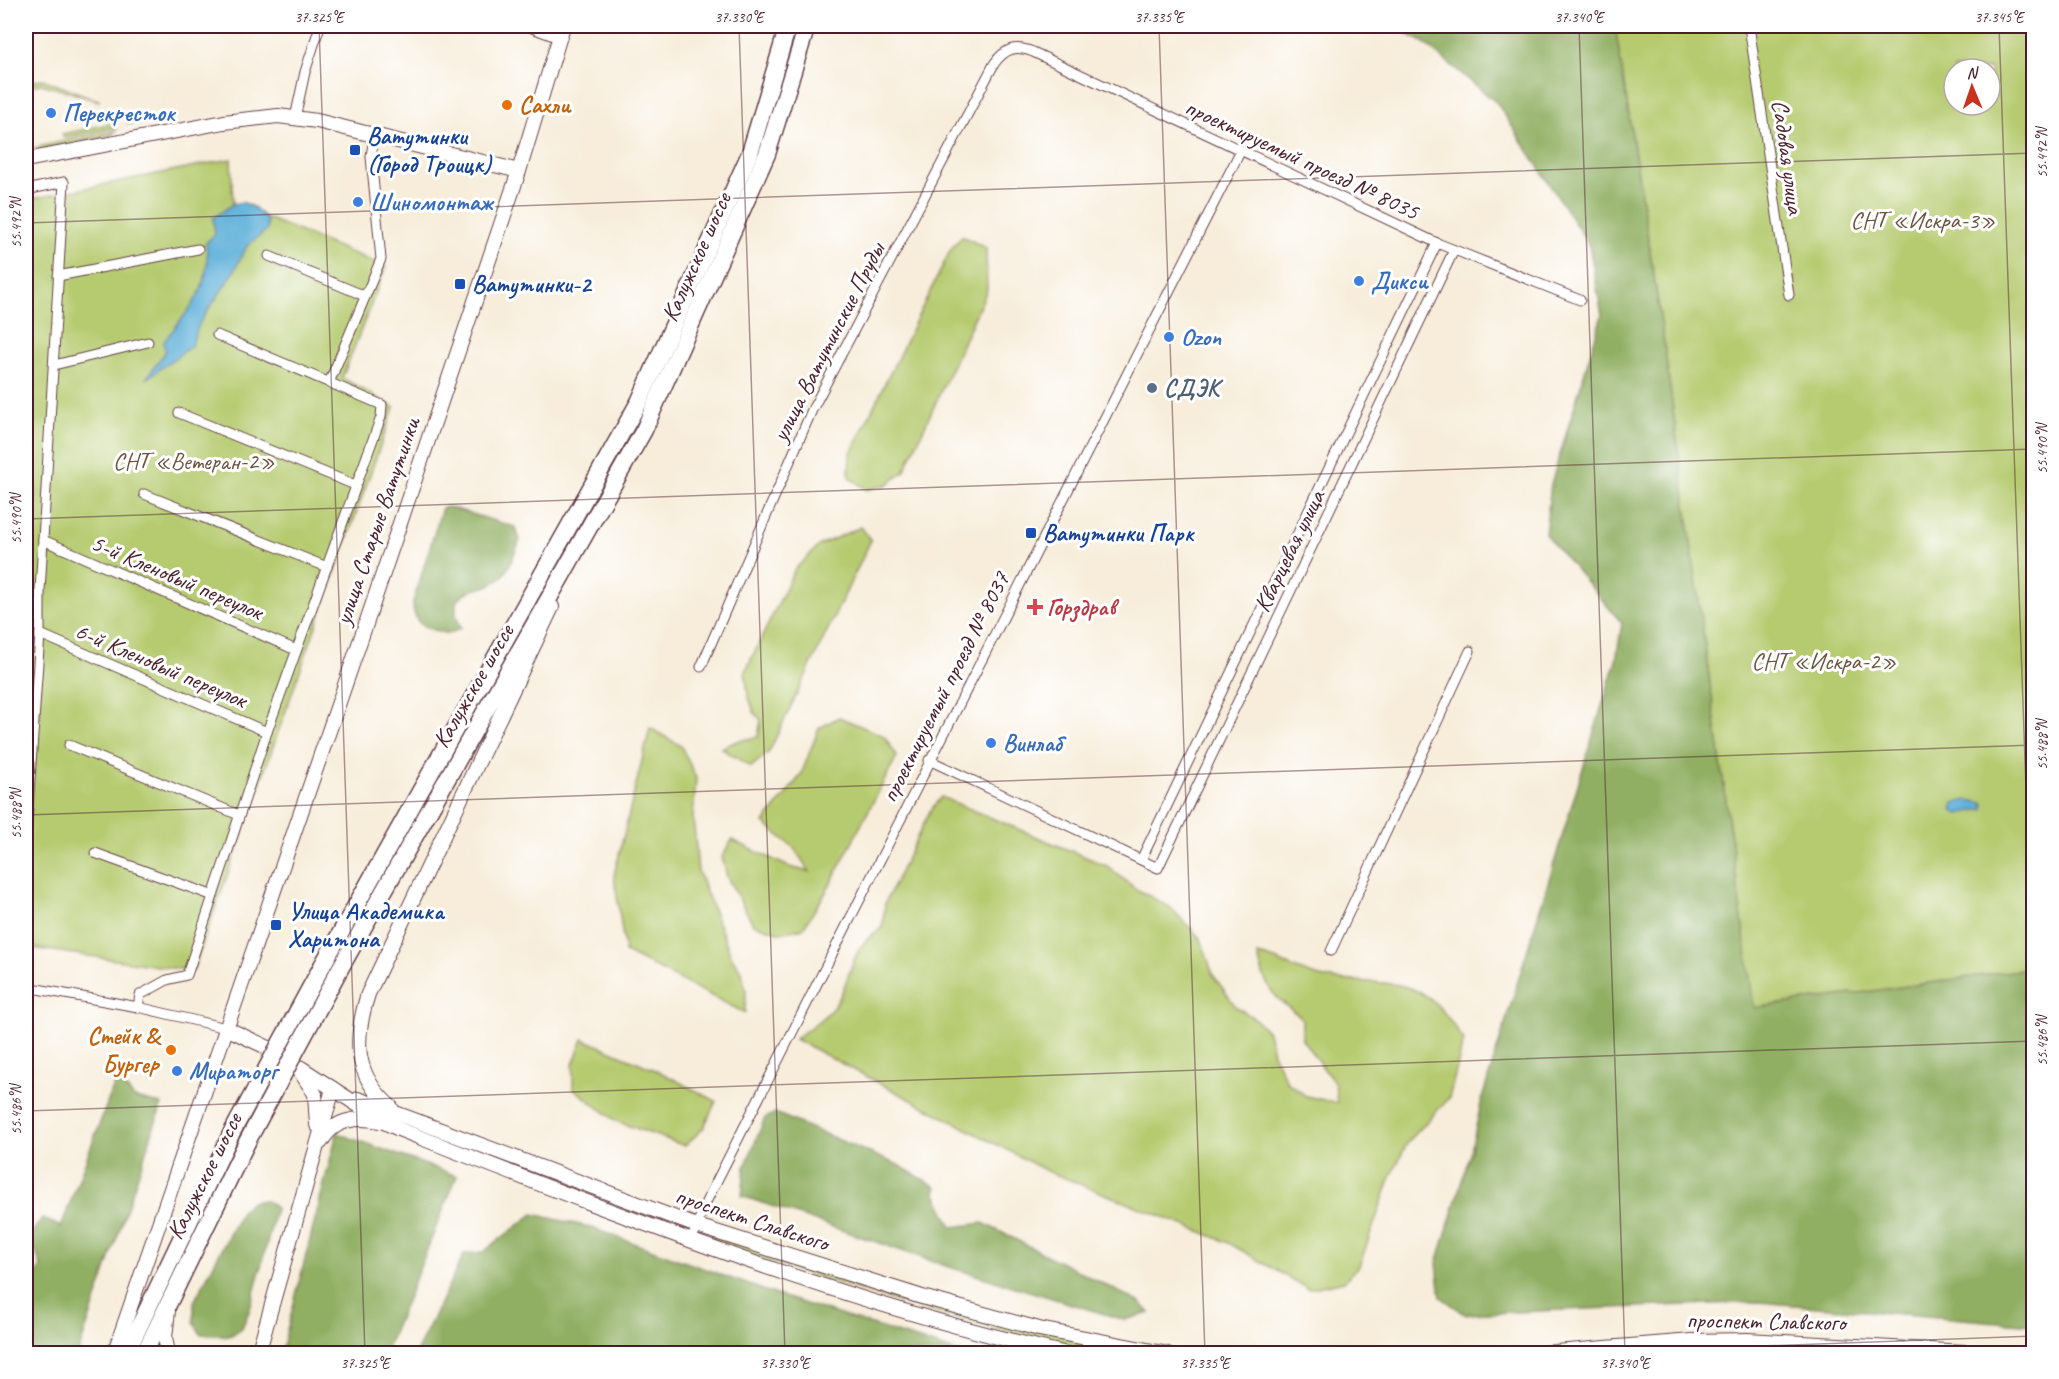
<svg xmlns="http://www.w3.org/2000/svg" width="2059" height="1379" viewBox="0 0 2059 1379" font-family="Caveat,sans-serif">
  <rect width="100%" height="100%" fill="#fff"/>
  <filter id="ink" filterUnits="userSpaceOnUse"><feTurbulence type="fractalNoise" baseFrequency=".0167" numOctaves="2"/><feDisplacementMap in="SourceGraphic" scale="12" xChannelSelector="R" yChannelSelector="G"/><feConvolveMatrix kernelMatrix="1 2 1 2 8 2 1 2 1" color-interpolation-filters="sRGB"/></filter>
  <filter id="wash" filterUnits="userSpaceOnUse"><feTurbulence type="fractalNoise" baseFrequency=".008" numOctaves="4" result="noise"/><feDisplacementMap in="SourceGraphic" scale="24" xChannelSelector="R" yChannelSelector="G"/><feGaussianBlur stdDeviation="1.35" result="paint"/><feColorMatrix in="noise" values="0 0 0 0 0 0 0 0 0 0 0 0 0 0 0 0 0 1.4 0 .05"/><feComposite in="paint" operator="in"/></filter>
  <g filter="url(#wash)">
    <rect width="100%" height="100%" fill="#f7edda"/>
    <g fill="#b6cb6f" stroke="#80754d" stroke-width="1.5" fill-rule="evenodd">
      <path d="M1615,26H2033V968L1754,1008L1662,329ZM1954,69H1990V105H1954Z"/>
      <polygon points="42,79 100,101 41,84 26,87 26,83"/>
      <polygon points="142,115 154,122 128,124 126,119"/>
      <polygon points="114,123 116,128 64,138 62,134"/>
      <polygon points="116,131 111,136 26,154 26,149"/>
      <polygon points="231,159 233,204 386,267 342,378 394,407 193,971 26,947 26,200"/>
      <polygon points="962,236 986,248 987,290 904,472 886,485 867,490 849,477 850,455 951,249"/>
      <polygon points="861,527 871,540 769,752 751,767 721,748 737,741 758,737 761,720 754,712 748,695 745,672 795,569 820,545"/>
      <polygon points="839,717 884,736 897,756 826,892 803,928 781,933 753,924 727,877 722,857 732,840 789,867 810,872 794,848 764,823 801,775 819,728"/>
      <polygon points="650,728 681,746 696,778 693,816 698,871 732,958 742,972 746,991 745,1013 625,952 614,875"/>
      <path d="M941,797L1107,866L1136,889L1170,907L1201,939L1213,975L1236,1007L1253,1017L1268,1032L1273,1053L1287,1082L1306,1096L1337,1103L1335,1084L1302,1039V1018C1274,997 1265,990 1258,955C1281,960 1293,969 1313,975C1353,988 1405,972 1436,1004C1447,1014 1455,1028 1464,1040L1449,1098L1407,1143L1390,1179L1359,1266L1344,1281L1308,1289L1229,1243L1047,1171L795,1039C806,1030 831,1014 837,1002C854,973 848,948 882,928L885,903L930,811Z"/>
      <polygon points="583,1039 658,1071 716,1101 704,1127 685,1146 616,1121 573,1088 573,1065"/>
      <polygon points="624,1206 679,1225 677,1231 621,1210"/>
      <path d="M713,1236L1133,1353C1079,1353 1028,1338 977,1324C887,1300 799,1271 711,1243Z"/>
      <polygon points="1750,1347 1920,1353 1625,1354"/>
    </g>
    <g fill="#90af62" stroke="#6d6746" stroke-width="1.5">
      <polygon points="1392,26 1615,26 1662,329 1754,1008 2033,968 2033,1325 1759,1302 1465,1314 1441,1297 1437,1263 1471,1150 1482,1099 1616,660 1622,623 1545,534 1551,484 1602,315 1589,245 1497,103 1423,42"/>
      <path d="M449,507L515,527L520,540C515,551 510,570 501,578C486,592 471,584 456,602V615L461,628L448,634C426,627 413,628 413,602L442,508Z"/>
      <polygon points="117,1077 134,1098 162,1104 78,1353 26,1353 26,1293 41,1266 30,1236 42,1218 61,1227"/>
      <polygon points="775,1113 898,1165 937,1187 935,1192 952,1227 983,1223 1141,1303 1150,1313 1124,1320 946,1266 742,1196 745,1167 765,1118"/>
      <polygon points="337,1133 457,1176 385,1353 281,1354"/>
      <polygon points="265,1200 276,1208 250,1309 241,1330 229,1336 201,1334 194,1323 194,1302 242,1210 252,1202"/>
      <polygon points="533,1214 589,1227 774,1294 960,1353 416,1353 464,1254 483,1252"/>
    </g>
    <g fill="#5cafd8" stroke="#536782" stroke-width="1.5">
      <path d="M242,202L255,208L267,220V230L247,246L232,275L200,322L191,346L145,380L166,351L163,343C188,309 213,291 206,243L215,234L213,218L233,204Z"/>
      <polygon points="1968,800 1984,803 1984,809 1958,814 1952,809 1954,803"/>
    </g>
  </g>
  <g filter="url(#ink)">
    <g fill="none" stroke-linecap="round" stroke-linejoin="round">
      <g stroke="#643e45" stroke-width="11">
        <g id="minor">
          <polyline points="527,26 559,38"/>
          <polyline points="1749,26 1789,295"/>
          <polyline points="295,118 305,72 320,26"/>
          <polyline points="26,190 64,182 40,591 40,634 26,837"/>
          <polyline points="269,256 365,296"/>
          <polyline points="58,276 198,249"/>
          <polyline points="54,365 148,342"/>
          <polyline points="329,383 381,259 371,157 374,137"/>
          <polyline points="179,413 355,485"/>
          <polyline points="144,494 327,567"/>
          <polyline points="43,540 296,650"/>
          <polyline points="40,634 267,732"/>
          <path d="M701,667L812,410L994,64C1005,48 1016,45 1033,52L1437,243L1580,300"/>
          <polyline points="69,745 239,815"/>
          <polyline points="929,760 1158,868 1454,250"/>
          <polyline points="95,853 211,895"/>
          <polyline points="1141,860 1437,243"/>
          <polyline points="1331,951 1470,651"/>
          <polyline points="26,987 138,1007 226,1028"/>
          <polyline points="138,1007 140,995 167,980 187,975 267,732 381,417 382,405 217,335"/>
          <polyline points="691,1242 704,1206 1240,152"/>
        </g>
      </g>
      <g stroke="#643e45" stroke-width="16">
        <g id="secondary">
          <polyline points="26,160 224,122 278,116 317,121 519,171"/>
          <path d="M226,1028L275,1051L384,1122L401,1130C619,1215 838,1302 1067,1354"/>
          <polyline points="300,1071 315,1094 317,1125"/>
          <polyline points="358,1099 697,1226 922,1297 1039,1329 1168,1354"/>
          <path d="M391,1107C353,1075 354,1039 368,994L552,607"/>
          <path d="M321,1142C333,1120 356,1116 379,1121"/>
          <polyline points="114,1354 367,621 519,171 563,26"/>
          <polyline points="168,1354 165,1337 168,1311"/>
          <polyline points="258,1354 333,1089"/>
          <polyline points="1531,1354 1692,1341 1747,1340 2001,1354"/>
        </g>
      </g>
      <g stroke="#643e45" stroke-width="19">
        <g id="trunk">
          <polyline points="322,966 639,402 750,153 788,26"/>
          <polyline points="337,974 644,430 767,154 807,26"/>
          <polyline points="126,1354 231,1134"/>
          <polyline points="144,1354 247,1142"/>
        </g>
      </g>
      <use href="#minor" stroke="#fff" stroke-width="9"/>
      <use href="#secondary" stroke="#fff" stroke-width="14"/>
      <use href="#trunk" stroke="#fff" stroke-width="16"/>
      <g stroke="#643e45" stroke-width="19" stroke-linecap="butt">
        <g id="trunk-bridge">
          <polyline points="231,1134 322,966"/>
          <polyline points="247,1142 337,974"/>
        </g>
      </g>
      <use href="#trunk-bridge" stroke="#fff" stroke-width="16"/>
    </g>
  </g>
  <path fill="none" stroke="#4a1f2b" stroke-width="1.5" stroke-opacity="0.45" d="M319,26L365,1354M739,26L785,1354M1159,26L1205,1354M1579,26L1625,1354M1999,26L2034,1014M26,223L2034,153M26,519L2034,449M26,815L2034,745M26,1111L2034,1041M1546,1354L2034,1336"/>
  <g fill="#e8710a" stroke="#fff" stroke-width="2">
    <circle cx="507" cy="105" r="6"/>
    <circle cx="171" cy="1050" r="6"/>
  </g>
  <g fill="#3f7fe0" stroke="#fff" stroke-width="2">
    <circle cx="51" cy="113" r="6"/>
    <circle cx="358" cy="202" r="6"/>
    <circle cx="1359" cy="281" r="6"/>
    <circle cx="1169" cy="337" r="6"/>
    <circle cx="991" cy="743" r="6"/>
    <circle cx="177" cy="1071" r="6"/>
  </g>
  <g fill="#1a4fb4" stroke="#fff" stroke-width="2">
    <rect x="349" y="144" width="12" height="12" rx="3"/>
    <rect x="454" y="278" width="12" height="12" rx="3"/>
    <rect x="1025" y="527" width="12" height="12" rx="3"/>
    <rect x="270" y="919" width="12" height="12" rx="3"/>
  </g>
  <circle fill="#5c6f8a" stroke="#fff" stroke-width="2" cx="1152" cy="388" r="6"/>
  <path fill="#e0444e" stroke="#fff" stroke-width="2" d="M1032 598h6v6h6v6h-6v6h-6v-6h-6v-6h6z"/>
  <g text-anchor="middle" stroke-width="6" stroke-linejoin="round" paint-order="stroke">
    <g font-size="24" font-weight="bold" fill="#c56008" stroke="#fff" text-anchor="start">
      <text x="519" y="113">Сахли</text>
      <text x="159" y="1044" text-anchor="end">Стейк &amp;<tspan x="159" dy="28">Бургер</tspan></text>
    </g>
    <g font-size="24" font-weight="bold" fill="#366cbe" stroke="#fff" text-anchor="start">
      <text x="63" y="121">Перекресток</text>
      <text x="370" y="210">Шиномонтаж</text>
      <text x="1371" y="289">Дикси</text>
      <text x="1181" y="345">Ozon</text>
      <text x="1003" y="751">Винлаб</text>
      <text x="189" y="1079">Мираторг</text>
    </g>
    <g font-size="24" font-weight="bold" fill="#164399" stroke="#fff" text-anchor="start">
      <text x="367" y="144">Ватутинки<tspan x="367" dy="28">(Город Троицк)</tspan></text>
      <text x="472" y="292">Ватутинки-2</text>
      <text x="1043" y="541">Ватутинки Парк</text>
      <text x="288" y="919">Улица Академика<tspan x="288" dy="28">Харитона</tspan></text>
    </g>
    <g font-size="24" fill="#4a1f2b" stroke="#fff">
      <text transform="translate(1788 157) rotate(82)" y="8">Садовая улица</text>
      <text transform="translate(1302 159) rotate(25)" y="8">проектируемый проезд № 8035</text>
      <text transform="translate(696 257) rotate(-66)" y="8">Калужское шоссе</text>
      <text transform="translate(828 342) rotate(-63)" y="8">улица Ватутинские Пруды</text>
      <text transform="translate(377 521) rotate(-71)" y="8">улица Старые Ватутинки</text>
      <text transform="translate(1289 551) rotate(-64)" y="8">Кварцевая улица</text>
      <text transform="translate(177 577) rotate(23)" y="8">5-й Кленовый переулок</text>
      <text transform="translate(161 665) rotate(23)" y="8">6-й Кленовый переулок</text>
      <text transform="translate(473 686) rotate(-60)" y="8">Калужское шоссе</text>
      <text transform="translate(945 687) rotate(-63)" y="8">проектируемый проезд № 8037</text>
      <text transform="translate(204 1176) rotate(-63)" y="8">Калужское шоссе</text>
      <text transform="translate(752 1219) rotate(18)" y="8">проспект Славского</text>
      <text transform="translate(1766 1321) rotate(1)" y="8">проспект Славского</text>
    </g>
    <g font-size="24" fill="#6a533f" stroke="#fff">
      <text x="1923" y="228">СНТ «Искра-3»</text>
      <text x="194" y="469">СНТ «Ветеран-2»</text>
      <text x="1824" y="669">СНТ «Искра-2»</text>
    </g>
    <g font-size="24" font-weight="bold" fill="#4e5e75" stroke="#fff" text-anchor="start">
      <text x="1164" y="396">СДЭК</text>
    </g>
    <g font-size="24" font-weight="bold" fill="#be3a42" stroke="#fff" text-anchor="start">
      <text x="1047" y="615">Горздрав</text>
    </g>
  </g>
  <rect width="2059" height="1379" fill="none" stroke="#fff" stroke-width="66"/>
  <g transform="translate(1972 87) rotate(358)"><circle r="28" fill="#ffffff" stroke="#b7a5aa" stroke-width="1.5"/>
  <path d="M0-4.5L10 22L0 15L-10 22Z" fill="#c8321e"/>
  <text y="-9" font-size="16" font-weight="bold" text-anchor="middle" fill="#4a1f2b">N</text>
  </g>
  <rect x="33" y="33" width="1993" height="1313" fill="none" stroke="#4a1f2b" stroke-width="2"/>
  <g font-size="15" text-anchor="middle" fill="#4a1f2b">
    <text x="319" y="22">37.325°E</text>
    <text x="739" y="22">37.330°E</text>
    <text x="1159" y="22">37.335°E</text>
    <text x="1579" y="22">37.340°E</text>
    <text x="1999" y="22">37.345°E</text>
    <text transform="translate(2042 153) rotate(-90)" y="5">55.492°N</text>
    <text transform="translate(16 223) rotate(-90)" y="5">55.492°N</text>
    <text transform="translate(2042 449) rotate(-90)" y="5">55.490°N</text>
    <text transform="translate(16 519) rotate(-90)" y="5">55.490°N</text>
    <text transform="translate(2042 745) rotate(-90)" y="5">55.488°N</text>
    <text transform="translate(16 814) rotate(-90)" y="5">55.488°N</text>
    <text transform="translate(2042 1041) rotate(-90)" y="5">55.486°N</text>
    <text transform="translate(16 1110) rotate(-90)" y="5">55.486°N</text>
    <text x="365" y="1368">37.325°E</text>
    <text x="785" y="1368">37.330°E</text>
    <text x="1205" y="1368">37.335°E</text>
    <text x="1625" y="1368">37.340°E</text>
  </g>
</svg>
